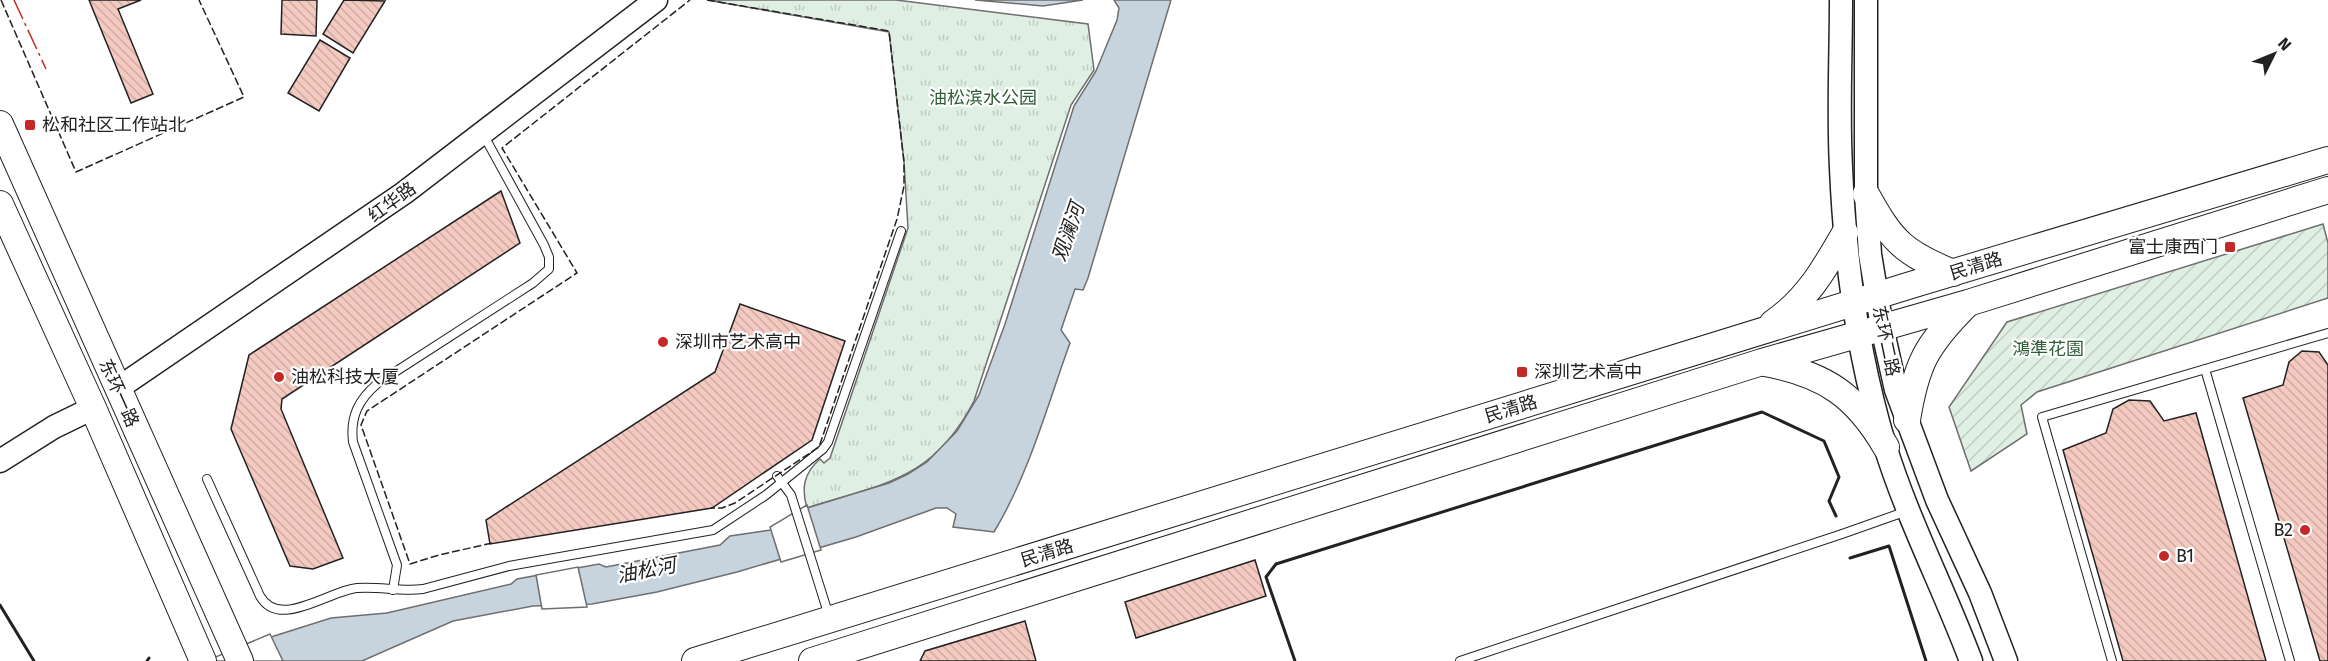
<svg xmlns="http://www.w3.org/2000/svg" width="2328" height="661" viewBox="0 0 2328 661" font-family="'Fira Sans','Noto Sans SC',sans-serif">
  <defs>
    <pattern id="grass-tufts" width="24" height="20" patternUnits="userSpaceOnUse" patternTransform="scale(1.5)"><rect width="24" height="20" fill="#e0efe3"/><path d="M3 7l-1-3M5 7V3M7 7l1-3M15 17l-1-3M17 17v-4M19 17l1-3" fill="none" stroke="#c0cdc2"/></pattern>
    <pattern id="garden-furrows" width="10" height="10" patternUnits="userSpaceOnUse" patternTransform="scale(1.5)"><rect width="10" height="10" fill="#e0efe3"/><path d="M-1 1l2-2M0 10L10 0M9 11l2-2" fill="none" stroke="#c0cdc2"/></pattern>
    <pattern id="building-back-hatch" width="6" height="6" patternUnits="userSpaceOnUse" patternTransform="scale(1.5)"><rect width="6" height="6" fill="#f3c9c0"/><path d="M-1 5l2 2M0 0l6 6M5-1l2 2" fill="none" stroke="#d0aca5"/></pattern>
  </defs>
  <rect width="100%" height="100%" fill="#fff"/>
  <path fill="url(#grass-tufts)" stroke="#6f6f6f" stroke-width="1.5" d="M707,0H896L1088,24L1094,70L1071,105L974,401C933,480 885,483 807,508C801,488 804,473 820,459L824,463L830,458L908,228L904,162L889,32Z"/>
  <polygon fill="url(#garden-furrows)" stroke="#6f6f6f" stroke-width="1.5" points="2323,224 2328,243 2328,298 2037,392 2021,405 2027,434 1971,471 1949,407 2007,322"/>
  <g fill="#c7d3dd" stroke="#6f6f6f" stroke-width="1.5">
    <polygon points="975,0 1083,0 1043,6"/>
    <path d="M1114,0H1171L1088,278L1083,290L1075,289L1061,330L1070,343C1047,406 1029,474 994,532L953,527L956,514L947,508H936L856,537L737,572L657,592L592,604L533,606L453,621L362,661H214L271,637L331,618L387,613L511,584L517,579L599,564L606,567L720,545L730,536L771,530L807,508L889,483L908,474L927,462L957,431L979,395L1005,324L1074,106L1096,71L1117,20L1119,8Z"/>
  </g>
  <g fill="#fff" stroke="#6f6f6f" stroke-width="1.5">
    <polygon points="807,505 821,550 781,562 770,527"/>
    <polygon points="578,567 587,607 542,609 536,575"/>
    <polygon points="270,634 283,661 211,661 213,658"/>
  </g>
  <g fill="url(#building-back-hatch)" stroke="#222" stroke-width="1.5">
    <polygon points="89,0 141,0 118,9 153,94 131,103"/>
    <polygon points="282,0 317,0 316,36 281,34"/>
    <polygon points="344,0 385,1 353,53 323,34"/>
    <polygon points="320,40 350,58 319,111 288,93"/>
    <polygon points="501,191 520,243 282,399 281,409 343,558 313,569 290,566 231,429 249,355"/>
    <polygon points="740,304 845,341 812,440 712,508 490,544 486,520 715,372"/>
    <polygon points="2302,351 2319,352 2328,365 2328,661 2320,661 2243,398 2283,385 2289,362"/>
    <polygon points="2129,400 2150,401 2164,421 2196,413 2266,661 2123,661 2063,450 2106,433 2113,409"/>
    <polygon points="1255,560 1266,596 1136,638 1125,602"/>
    <polygon points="1025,621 1036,661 920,661 925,651"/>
  </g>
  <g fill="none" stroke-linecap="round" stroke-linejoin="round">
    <g stroke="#222" stroke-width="10">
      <g id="lane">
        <polyline points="2205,369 2290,661"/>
        <polyline points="777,476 791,495 829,616"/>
        <path d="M207,479L260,596C279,630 328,591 357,588C379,586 401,592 423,589L509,566L713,530L766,495L823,449L828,442L901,231"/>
        <path d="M393,590L397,565L353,442C350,417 358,400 378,383L533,283L549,269V257L544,245L483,134"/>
        <polyline points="1460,661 1842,534 1907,511"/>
        <polyline points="2112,661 2042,417 2328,333"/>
      </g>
    </g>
    <g stroke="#222" stroke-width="25">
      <g id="secondary">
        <path d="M1841,0C1841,56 1838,112 1841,168C1845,262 1858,356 1885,446C1908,520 1944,589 1971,661"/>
        <polyline points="1866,0 1866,194 1870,254 1882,327 1896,390 1937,500 1980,593 2006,661"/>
        <polyline points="117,389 404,193 656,0"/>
        <polyline points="0,461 54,427 93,408"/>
      </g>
    </g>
    <g stroke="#222" stroke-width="28">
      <g id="primary">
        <polyline points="0,124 240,661"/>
        <path d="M1866,194C1892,241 1902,252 1953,273"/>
        <polyline points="0,204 93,408 203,661"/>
        <path d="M1773,323C1807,300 1825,268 1845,233"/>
        <path d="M1765,363C1824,374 1856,395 1886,447"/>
        <path d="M1907,420C1916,364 1926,345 1967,304"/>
        <polyline points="695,661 1911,285 2328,160"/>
        <polyline points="812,661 1762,362 1968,303 2328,190"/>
      </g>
    </g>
    <use href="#lane" stroke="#fff" stroke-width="8"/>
    <use href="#secondary" stroke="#fff" stroke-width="22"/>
    <use href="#primary" stroke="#fff" stroke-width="26"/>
    <g stroke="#222" stroke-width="1.5" stroke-dasharray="8 3" stroke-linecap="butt">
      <polyline points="1,0 76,172 244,97 199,0"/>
      <polyline points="707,0 889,31 904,162 904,186 897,219 819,447 735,503 722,508 711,508"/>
      <polyline points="492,543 439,555 410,564 361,425 367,411 577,273 502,148 690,0"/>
    </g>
    <g stroke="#222" stroke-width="3">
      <polyline points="1850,558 1889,546 1926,661"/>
      <polyline points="0,605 34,661"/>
      <polyline points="147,661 149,658"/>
      <polyline points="1295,661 1266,577 1276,564 1762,412 1824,441 1839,477 1829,501 1836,516"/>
    </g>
    <polyline stroke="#c62828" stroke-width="1.5" stroke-dasharray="21 4.5 3 4.5" stroke-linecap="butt" points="14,0 46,69"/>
  </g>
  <g fill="#c62828" stroke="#fff" stroke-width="2">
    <rect x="24" y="119" width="12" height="12" rx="3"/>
    <rect x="2224" y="241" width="12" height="12" rx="3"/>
    <circle cx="663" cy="342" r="6"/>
    <rect x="1516" y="366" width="12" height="12" rx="3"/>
    <circle cx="279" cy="377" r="6"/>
    <circle cx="2305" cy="530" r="6"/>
    <circle cx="2164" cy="556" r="6"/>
  </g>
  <g text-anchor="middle" stroke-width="4.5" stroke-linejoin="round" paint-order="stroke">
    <g font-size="18" fill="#2f5e38" stroke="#fff">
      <text x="983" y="104">油松滨水公园</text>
      <text x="2048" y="355">鴻準花園</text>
    </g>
    <g font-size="18" fill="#222" stroke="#fff" text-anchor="start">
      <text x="42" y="131">松和社区工作站北</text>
      <text x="2218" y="253" text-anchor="end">富士康西门</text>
      <text x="675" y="348">深圳市艺术高中</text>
      <text x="1534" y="378">深圳艺术高中</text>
      <text x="291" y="383">油松科技大厦</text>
      <text x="2293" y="536" text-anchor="end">B2</text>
      <text x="2176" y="562">B1</text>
    </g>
    <g font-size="18" fill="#222" stroke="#fff">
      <text transform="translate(392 202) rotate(-36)" y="6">红华路</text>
      <text transform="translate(1976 266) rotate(-17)" y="6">民清路</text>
      <text transform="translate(1886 341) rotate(78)" y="6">东环二路</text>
      <text transform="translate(119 393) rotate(66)" y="6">东环一路</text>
      <text transform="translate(1511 409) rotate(-17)" y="6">民清路</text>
      <text transform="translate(1047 553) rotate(-17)" y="6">民清路</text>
    </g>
    <g font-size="20" font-style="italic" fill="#222" stroke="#fff">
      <text transform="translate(1068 232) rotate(-71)" y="7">观澜河</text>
      <text transform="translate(646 570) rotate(-11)" y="7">油松河</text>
    </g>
  </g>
  <g transform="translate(2274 54) rotate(47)" stroke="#ffffff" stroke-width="4.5" paint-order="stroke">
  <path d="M0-4.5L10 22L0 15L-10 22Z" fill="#222222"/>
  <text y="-9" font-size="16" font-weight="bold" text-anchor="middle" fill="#222222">N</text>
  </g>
</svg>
